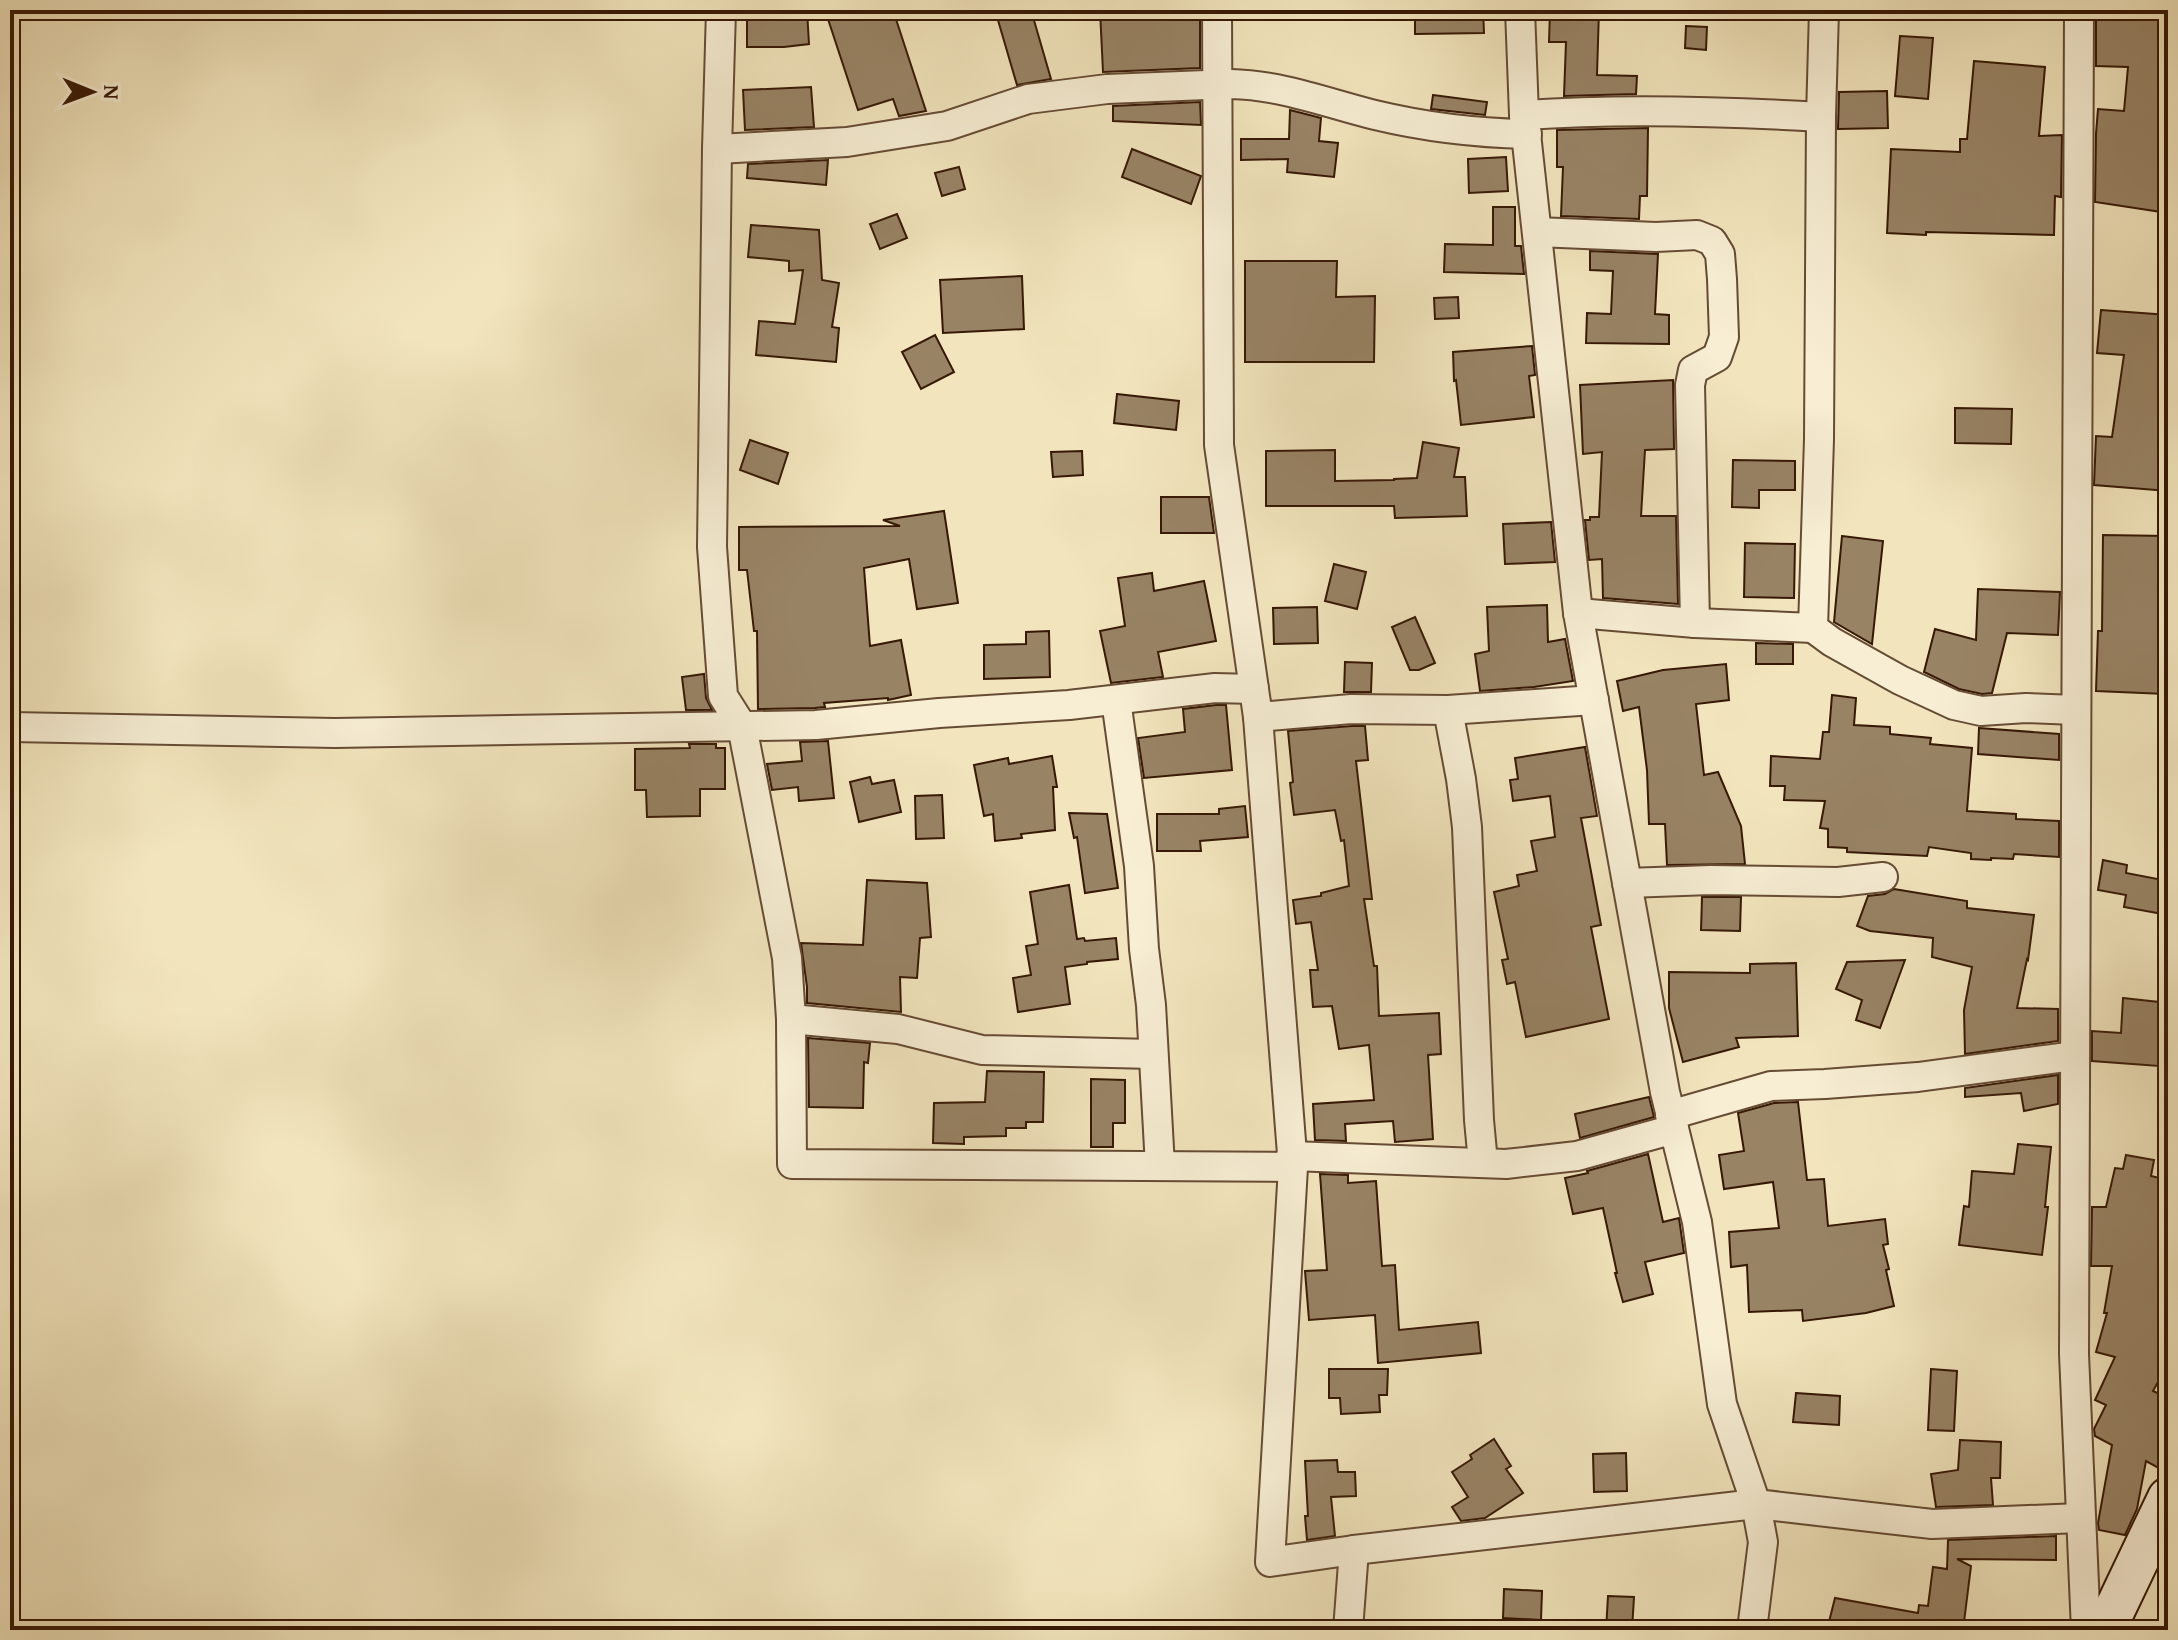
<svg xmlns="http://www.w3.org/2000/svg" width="2178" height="1640" viewBox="0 0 2178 1640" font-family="'Gentium Book Plus',serif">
  <rect width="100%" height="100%" fill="#f2e5bd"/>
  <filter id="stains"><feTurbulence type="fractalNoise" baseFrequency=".0025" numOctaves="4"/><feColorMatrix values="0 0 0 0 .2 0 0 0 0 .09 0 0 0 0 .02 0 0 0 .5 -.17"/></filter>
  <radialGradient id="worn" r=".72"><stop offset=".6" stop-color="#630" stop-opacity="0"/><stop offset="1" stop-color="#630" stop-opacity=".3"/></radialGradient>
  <g fill="#988365" stroke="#371806" stroke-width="2">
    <polygon points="747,10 807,10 809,44 784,47 747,47"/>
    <polygon points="825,10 893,10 926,111 899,116 893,99 858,110"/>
    <polygon points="995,10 1031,10 1051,79 1017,85"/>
    <polygon points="1100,10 1200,10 1200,68 1103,72"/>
    <polygon points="1415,10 1483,10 1484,33 1415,34"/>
    <polygon points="1550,10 1599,10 1597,75 1637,76 1636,94 1564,96 1566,42 1549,42"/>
    <polygon points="2096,10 2168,10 2168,213 2095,202 2096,134 2098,109 2124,111 2128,67 2096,66"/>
    <polygon points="1686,26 1707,27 1706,50 1685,48"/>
    <polygon points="1900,36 1933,38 1928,99 1895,96"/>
    <polygon points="1974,61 2045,67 2039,136 2062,135 2061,197 2055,196 2054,235 1926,232 1926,235 1887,233 1891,149 1960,152 1960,139 1967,139"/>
    <polygon points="811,87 814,127 745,130 743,90"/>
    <polygon points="1887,91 1888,128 1838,129 1839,92"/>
    <polygon points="1433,95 1487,102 1485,115 1431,109"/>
    <polygon points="1200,102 1201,125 1113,121 1113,106"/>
    <polygon points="1290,110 1321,118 1319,141 1338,143 1334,177 1287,172 1288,159 1241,160 1241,139 1289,139"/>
    <polygon points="1648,128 1647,196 1640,196 1639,219 1561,216 1563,167 1557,167 1557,130"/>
    <polygon points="1132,149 1201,176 1191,204 1122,177"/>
    <polygon points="1506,157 1508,191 1469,193 1468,159"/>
    <polygon points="828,160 826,185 747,178 748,164"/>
    <polygon points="959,167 965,189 942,196 935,173"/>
    <polygon points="1493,207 1515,207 1515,246 1521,246 1524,274 1444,272 1445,244 1493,245"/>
    <polygon points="897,214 907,238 880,249 870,224"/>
    <polygon points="751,225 819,230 822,280 839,283 832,327 839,328 836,362 756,355 759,321 795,324 803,270 789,271 789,261 748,257"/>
    <polygon points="1590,251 1658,254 1655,314 1669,315 1669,344 1586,343 1587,313 1611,314 1613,271 1590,270"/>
    <polygon points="1245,261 1337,261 1336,297 1375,296 1374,362 1245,362"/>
    <polygon points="1022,276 1024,329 943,333 940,280"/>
    <polygon points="1458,297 1459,318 1435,319 1434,298"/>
    <polygon points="2101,310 2168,315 2168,491 2094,485 2096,436 2112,437 2124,355 2097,353"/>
    <polygon points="935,335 954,372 921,389 902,352"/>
    <polygon points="1532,346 1535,375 1529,376 1534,417 1461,425 1456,380 1454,381 1453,352"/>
    <polygon points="1673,380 1674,449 1645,450 1641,516 1676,516 1678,604 1603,598 1602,559 1589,560 1585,520 1590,520 1590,517 1599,517 1602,452 1583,454 1580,385"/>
    <polygon points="1117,394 1179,401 1176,430 1114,423"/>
    <polygon points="1955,408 2012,409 2011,444 1955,443"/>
    <polygon points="750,440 788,453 778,484 740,470"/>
    <polygon points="1423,442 1459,448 1454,477 1465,477 1467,516 1395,518 1394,506 1266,506 1266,451 1335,450 1335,481 1394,480 1394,479 1417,478"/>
    <polygon points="1082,451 1083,475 1053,477 1051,452"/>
    <polygon points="1733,460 1795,461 1795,490 1759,490 1759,508 1732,507"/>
    <polygon points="1161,497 1209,497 1214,533 1161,533"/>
    <polygon points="944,511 958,603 917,609 909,559 864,568 870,646 901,640 911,695 888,700 888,698 824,703 825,707 815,708 758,709 757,631 754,631 747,570 739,570 739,527 900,526 883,520"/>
    <polygon points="1551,522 1555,562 1505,564 1503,524"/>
    <polygon points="2103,535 2168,536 2165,694 2096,691 2098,631 2102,631"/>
    <polygon points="1842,536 1883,541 1872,644 1834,622"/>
    <polygon points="1745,543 1795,544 1794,598 1744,597"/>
    <polygon points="1334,564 1366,572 1357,609 1325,601"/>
    <polygon points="1152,573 1154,591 1204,581 1216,641 1158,652 1163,677 1111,683 1100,631 1125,626 1118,578"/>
    <polygon points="1978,589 2060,592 2058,635 2007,633 1992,693 1982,694 1959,689 1924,672 1935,629 1976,640"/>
    <polygon points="1547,605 1548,642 1565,639 1573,681 1534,687 1480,691 1475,654 1489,651 1487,607"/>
    <polygon points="1317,607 1318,643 1274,644 1273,608"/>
    <polygon points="1415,617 1435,663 1419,670 1410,670 1392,627"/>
    <polygon points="1049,631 1050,677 984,679 984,645 1026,644 1026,632"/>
    <polygon points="1756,643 1793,644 1793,664 1756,664"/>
    <polygon points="1345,662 1372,663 1371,692 1344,692"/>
    <polygon points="1726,664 1729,700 1696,704 1704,775 1718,772 1741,826 1745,864 1667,865 1665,824 1649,824 1647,770 1639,707 1623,711 1617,681 1663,670"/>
    <polygon points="704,674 706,698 712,710 686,710 682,677"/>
    <polygon points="1832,695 1856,698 1854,725 1890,727 1890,734 1931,738 1930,744 1972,748 1967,811 2016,814 2016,819 2059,821 2059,857 2014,854 2013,859 1991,858 1991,860 1971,859 1971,853 1929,847 1927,856 1847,852 1847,848 1828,847 1828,829 1820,828 1825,801 1784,800 1785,786 1770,786 1771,756 1820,759 1823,732 1829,732"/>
    <polygon points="1216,705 1226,705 1232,770 1144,778 1138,738 1185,732 1183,709"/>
    <polygon points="1352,726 1365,726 1368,760 1356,761 1372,899 1364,899 1374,966 1377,966 1379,1016 1439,1013 1441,1054 1428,1055 1433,1139 1395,1142 1393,1121 1345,1124 1346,1141 1315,1140 1313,1104 1374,1100 1369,1045 1339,1049 1332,1006 1313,1007 1310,970 1318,970 1311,922 1296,924 1293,900 1321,896 1321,893 1349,886 1344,840 1341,841 1335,810 1294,815 1290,783 1293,782 1288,731"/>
    <polygon points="1979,728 2059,734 2059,760 1978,754"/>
    <polygon points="828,741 834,798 799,801 798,787 772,790 767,764 802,761 800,742"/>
    <polygon points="689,744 716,744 716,748 725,748 725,789 700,789 700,816 647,817 646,790 635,790 635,749 690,748"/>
    <polygon points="1585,747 1597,816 1581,818 1601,925 1591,927 1609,1019 1526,1037 1515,982 1507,984 1502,960 1508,959 1494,892 1519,886 1517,875 1537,871 1531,841 1555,837 1550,796 1513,801 1510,780 1518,779 1515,758"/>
    <polygon points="1052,756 1057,787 1053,787 1055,830 1021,834 1022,838 995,841 993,814 984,816 974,765 1008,758 1009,764"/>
    <polygon points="870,777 872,784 894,780 901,812 859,822 850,782"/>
    <polygon points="942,795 944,838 916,839 915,796"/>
    <polygon points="1245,806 1248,837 1200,841 1201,851 1157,851 1157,814 1219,814 1219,809"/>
    <polygon points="1069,813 1107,814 1118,888 1085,893 1077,837 1074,838"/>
    <polygon points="2103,860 2127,865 2126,873 2168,881 2168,915 2124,907 2126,895 2098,890"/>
    <polygon points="867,880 927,883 931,937 920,938 917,978 900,977 901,1012 807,1003 807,987 801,943 863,945"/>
    <polygon points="1069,885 1077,939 1084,938 1085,941 1116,938 1118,959 1087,962 1087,964 1065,967 1070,1004 1018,1012 1013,978 1031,975 1026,946 1038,944 1030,892"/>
    <polygon points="1894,889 1967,901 1967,908 2034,915 2028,960 2027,959 2017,1008 2058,1009 2058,1041 1965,1054 1964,1010 1972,967 1932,957 1933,938 1870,931 1857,926 1868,896 1885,894"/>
    <polygon points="1702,897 1741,897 1740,931 1701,930"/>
    <polygon points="1905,960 1880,1028 1856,1020 1862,1000 1836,989 1847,962"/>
    <polygon points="1796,963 1798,1036 1736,1038 1739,1047 1683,1062 1669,1008 1669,972 1750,973 1750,964"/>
    <polygon points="2123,998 2168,1003 2168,1036 2162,1036 2159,1066 2092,1061 2092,1031 2121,1033"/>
    <polygon points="808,1038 870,1043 868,1063 864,1062 863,1108 809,1107"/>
    <polygon points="987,1071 1044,1072 1043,1122 1026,1122 1026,1128 1006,1128 1006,1136 964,1137 964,1144 933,1143 934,1103 985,1102"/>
    <polygon points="2058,1075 2058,1104 2024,1111 2021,1093 1965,1097 1965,1088"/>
    <polygon points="1091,1079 1125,1080 1125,1123 1113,1123 1113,1147 1091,1147"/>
    <polygon points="1649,1097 1654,1117 1580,1138 1575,1114"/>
    <polygon points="1798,1102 1807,1180 1824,1179 1828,1226 1885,1219 1888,1244 1883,1245 1889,1269 1886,1270 1894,1306 1866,1313 1803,1321 1802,1310 1749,1312 1747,1265 1731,1267 1729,1232 1779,1228 1773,1182 1724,1189 1719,1155 1744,1151 1738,1113 1774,1103"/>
    <polygon points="2018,1144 2051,1147 2045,1207 2048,1207 2042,1255 1959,1245 1964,1206 1969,1207 1972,1171 2014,1174"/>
    <polygon points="1648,1154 1663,1222 1679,1218 1684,1253 1645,1262 1653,1294 1623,1302 1615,1273 1617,1273 1603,1208 1573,1214 1565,1178 1588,1173 1587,1171"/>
    <polygon points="2126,1155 2154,1160 2151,1176 2168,1180 2168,1290 2160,1329 2168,1330 2168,1364 2153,1391 2168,1398 2168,1473 2146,1461 2137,1509 2125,1535 2099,1530 2098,1523 2112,1445 2095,1436 2094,1429 2106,1405 2095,1400 2115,1357 2096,1352 2107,1313 2104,1313 2112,1266 2091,1266 2092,1207 2106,1207 2115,1168 2123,1169"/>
    <polygon points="1320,1174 1348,1175 1348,1183 1376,1181 1382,1266 1395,1265 1399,1330 1478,1322 1481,1353 1378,1363 1375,1315 1309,1320 1305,1271 1327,1270"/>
    <polygon points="1329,1369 1388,1369 1387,1395 1379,1395 1380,1412 1341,1414 1340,1398 1329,1398"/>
    <polygon points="1931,1369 1957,1371 1954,1431 1928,1430"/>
    <polygon points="1796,1393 1840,1396 1839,1425 1793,1422"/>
    <polygon points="1494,1439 1511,1466 1506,1469 1523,1493 1485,1518 1461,1521 1452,1507 1468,1497 1452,1472 1472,1459 1470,1455"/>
    <polygon points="1960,1440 2001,1442 2000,1478 1991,1478 1993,1505 1936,1507 1931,1474 1958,1470"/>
    <polygon points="1626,1453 1627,1491 1594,1492 1593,1454"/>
    <polygon points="1337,1460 1338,1472 1355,1472 1356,1496 1331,1497 1335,1536 1307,1540 1305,1516 1308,1516 1305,1461"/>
    <polygon points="2056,1536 2056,1560 1957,1559 1971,1566 1963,1630 1827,1630 1835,1598 1918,1613 1919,1605 1928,1606 1933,1567 1947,1569 1948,1540"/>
    <polygon points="1504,1589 1542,1591 1541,1620 1503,1618"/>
    <polygon points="1608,1596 1634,1597 1632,1630 1606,1630"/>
  </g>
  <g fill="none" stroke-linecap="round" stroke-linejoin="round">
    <g stroke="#664b34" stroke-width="32">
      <g id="street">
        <polyline points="721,10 717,149 712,547 723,696 742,726 787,958 791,1019 792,1164 1293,1167"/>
        <polyline points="1217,10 1219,445 1258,717 1351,709 1448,710 1594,700"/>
        <polyline points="1520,10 1524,115 1578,613 1665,1092 1697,1222 1722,1404 1756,1504 1932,1524 2080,1518"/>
        <polyline points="2079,10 2074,1354 2086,1630"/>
        <path d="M1524,115C1623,108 1722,111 1821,117"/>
        <path d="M717,149L847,142L947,126L1028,99L1107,89L1231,84C1281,85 1327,103 1375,115C1425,127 1475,133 1527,134"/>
        <polyline points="1537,232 1656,237 1697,235 1712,241 1720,254 1722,279 1724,337 1717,357 1693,370 1690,385 1695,623"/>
        <polyline points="1578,613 1695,623 1813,628 1819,439 1821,117 1824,10"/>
        <polyline points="1813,628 1832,642 1900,680 1954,705 1981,711 2026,708 2076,710"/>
        <polyline points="1116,700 1139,866 1144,949 1151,1005 1160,1166"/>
        <polyline points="1448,710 1461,779 1467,827 1479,1120 1483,1163"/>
        <polyline points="1258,717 1293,1167 1270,1562 1354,1550 1756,1504 1763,1542 1752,1630"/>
        <polyline points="10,727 335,733 816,725 939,713 1069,705 1215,688 1254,689"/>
        <polyline points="1627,883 1711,880 1838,882 1883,877"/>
        <polyline points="791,1019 898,1029 982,1050 1153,1054"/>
        <polyline points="1670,1115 1771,1086 1825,1084 1918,1077 2074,1056"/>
        <polyline points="1291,1156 1506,1164 1577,1156 1674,1129"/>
        <polyline points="1348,1630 1354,1550"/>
      </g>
    </g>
    <g stroke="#371806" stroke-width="44">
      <polyline id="secondary" points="2105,1630 2168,1498"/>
    </g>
    <use href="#street" stroke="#f7eed4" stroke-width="28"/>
    <use href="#secondary" stroke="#f7eed4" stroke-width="40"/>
  </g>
  <rect width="2178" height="1640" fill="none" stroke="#f2e5bd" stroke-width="40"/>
  <rect x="12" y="12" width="2154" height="1616" fill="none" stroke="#371806" stroke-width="4"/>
  <rect x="20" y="20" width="2138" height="1600" fill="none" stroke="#371806" stroke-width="2"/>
  <g transform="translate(92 92) rotate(91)" stroke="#f7eed4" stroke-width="6" paint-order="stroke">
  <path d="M0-6L14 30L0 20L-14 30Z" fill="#371806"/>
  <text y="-12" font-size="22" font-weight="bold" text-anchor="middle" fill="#371806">N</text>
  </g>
  <rect width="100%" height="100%" filter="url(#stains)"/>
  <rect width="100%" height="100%" fill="url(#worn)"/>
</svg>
